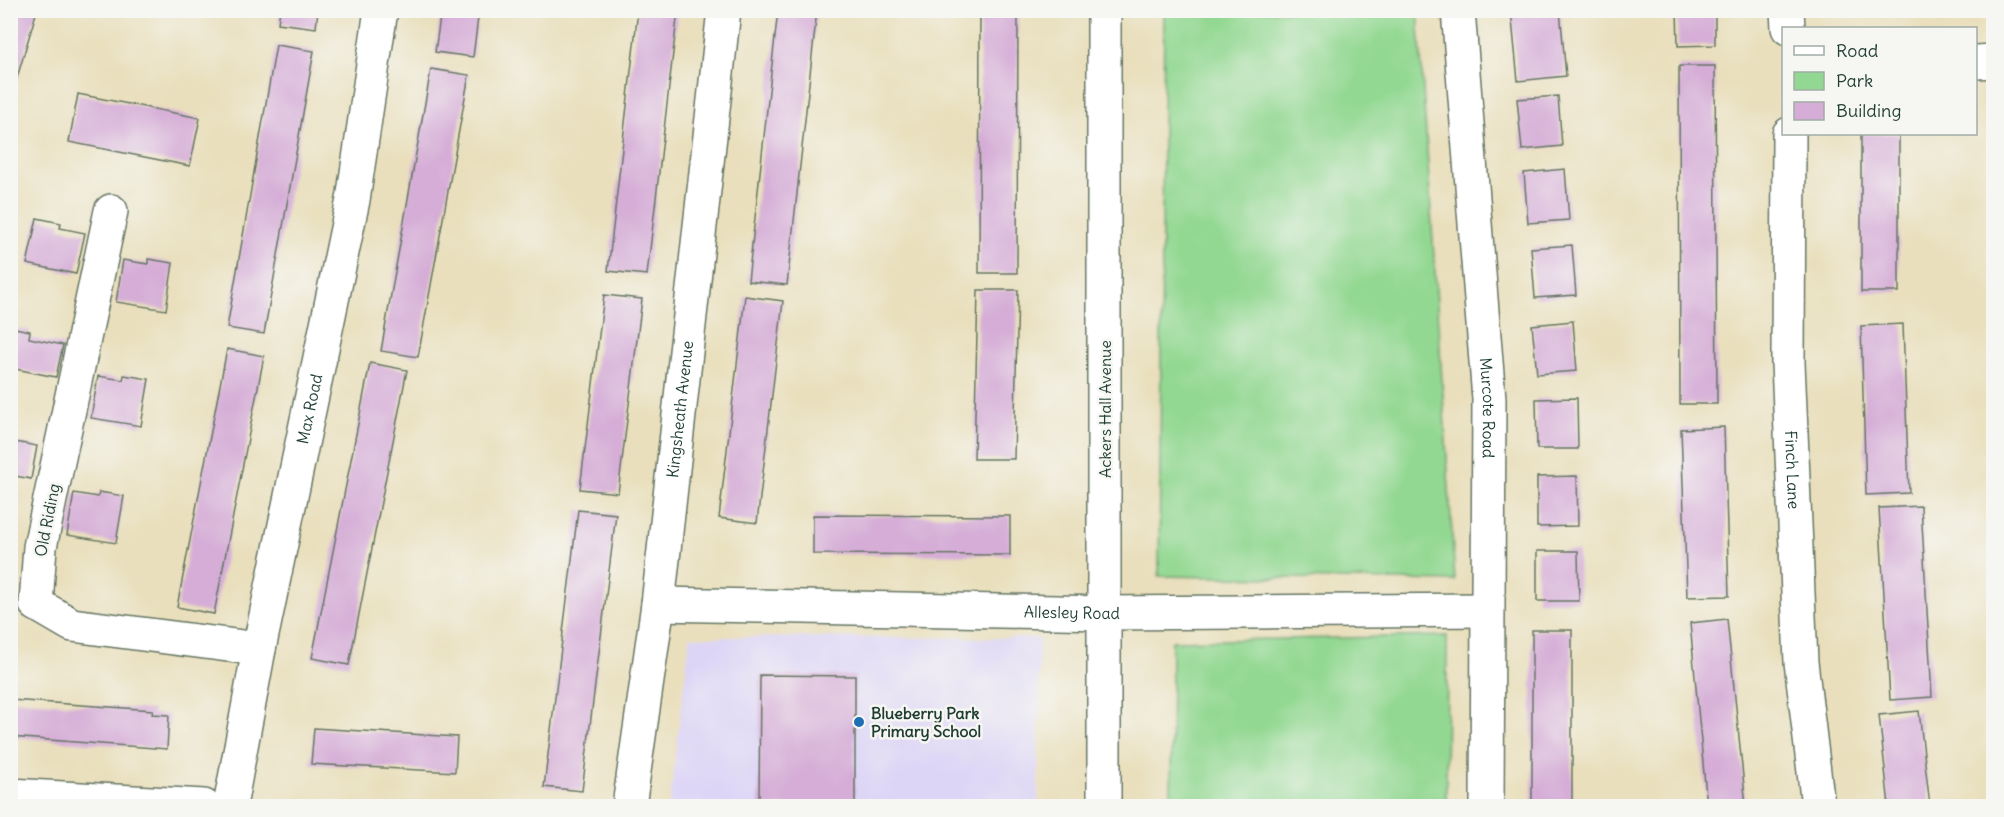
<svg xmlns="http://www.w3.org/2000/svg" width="2004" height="817" viewBox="0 0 2004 817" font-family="Delius,sans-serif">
  <rect width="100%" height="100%" fill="#f6f6f2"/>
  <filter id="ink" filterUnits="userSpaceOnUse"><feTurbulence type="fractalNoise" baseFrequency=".0167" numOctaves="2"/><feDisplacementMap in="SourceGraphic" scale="12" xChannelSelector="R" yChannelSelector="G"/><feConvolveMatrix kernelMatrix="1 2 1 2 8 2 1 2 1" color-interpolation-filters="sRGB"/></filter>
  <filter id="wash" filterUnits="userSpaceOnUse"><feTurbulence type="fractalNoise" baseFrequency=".008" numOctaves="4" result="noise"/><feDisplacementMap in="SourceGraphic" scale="24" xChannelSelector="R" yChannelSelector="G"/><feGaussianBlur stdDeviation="1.35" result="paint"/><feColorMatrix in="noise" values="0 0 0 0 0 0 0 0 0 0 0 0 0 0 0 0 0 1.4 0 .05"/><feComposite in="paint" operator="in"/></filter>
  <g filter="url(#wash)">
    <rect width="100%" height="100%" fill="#e9dfbc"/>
    <polygon fill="#ddd5f6" points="690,637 1039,638 1038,806 669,806"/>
    <g fill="#93d892" stroke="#598a63" stroke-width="1.5">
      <polygon points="1164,11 1418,11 1455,581 1159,576"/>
      <polygon points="1447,636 1446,806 1171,806 1172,641"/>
    </g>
    <g id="blocks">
      <g fill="#d5add7">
        <polygon points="10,10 37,10 14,88 10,87"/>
        <polygon points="280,10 318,10 316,28 278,23"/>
        <polygon points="441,10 479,10 473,57 435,52"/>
        <polygon points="638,10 678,10 647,275 608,271"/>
        <polygon points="778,10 817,10 787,285 748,281"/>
        <polygon points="980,10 1018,10 1017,273 979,273"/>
        <polygon points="1511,10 1560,10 1566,76 1518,81"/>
        <polygon points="1677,10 1715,10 1715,45 1678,46"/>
        <polygon points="276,45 314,51 264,334 227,328"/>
        <polygon points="1679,66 1715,66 1717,404 1680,404"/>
        <polygon points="431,69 469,75 418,357 381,351"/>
        <polygon points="78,94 200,118 190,166 69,142"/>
        <polygon points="1558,96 1562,146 1522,150 1517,99"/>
        <rect x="1861" y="134" width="38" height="158"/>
        <polygon points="1565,169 1569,220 1528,223 1524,173"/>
        <polygon points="37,218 61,223 60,228 85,233 76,274 27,264"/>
        <polygon points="1572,245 1576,295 1535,298 1531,248"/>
        <polygon points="148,259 173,263 166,310 116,302 123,260 148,264"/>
        <polygon points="978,290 1018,290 1014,459 974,459"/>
        <polygon points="604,295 642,299 618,493 580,489"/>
        <polygon points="745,296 783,301 757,523 719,518"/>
        <polygon points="1573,321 1577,371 1537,374 1532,325"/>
        <polygon points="1903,324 1909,493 1866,495 1861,326"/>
        <polygon points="10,327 30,331 29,338 63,345 56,377 10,368"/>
        <polygon points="227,349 264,356 214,614 177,607"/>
        <polygon points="370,363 407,370 349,665 312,658"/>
        <polygon points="124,375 149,379 141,426 91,418 98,376 123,380"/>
        <polygon points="1577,398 1578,449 1537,449 1536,399"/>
        <polygon points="1724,427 1729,596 1687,597 1681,429"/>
        <polygon points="10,441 37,446 31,479 10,475"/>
        <polygon points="1577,476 1578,526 1537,527 1537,477"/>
        <polygon points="99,492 124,496 116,543 67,535 74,493 98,497"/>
        <polygon points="1921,506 1932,697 1890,700 1879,508"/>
        <polygon points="578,510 616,514 582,791 544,787"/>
        <polygon points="813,515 1010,516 1010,555 813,554"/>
        <polygon points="1537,551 1578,551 1579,601 1537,601"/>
        <polygon points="1727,619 1746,806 1707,806 1690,623"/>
        <rect x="1532" y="630" width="40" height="176"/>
        <polygon points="760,675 855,676 855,806 759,806"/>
        <polygon points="10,700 153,710 152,714 169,715 167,749 10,737"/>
        <polygon points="1919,711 1930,806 1889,806 1879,715"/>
        <polygon points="314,728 457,737 455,772 311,764"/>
      </g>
    </g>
  </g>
  <g filter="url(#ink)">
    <use href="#blocks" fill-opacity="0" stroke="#667664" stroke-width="1.5"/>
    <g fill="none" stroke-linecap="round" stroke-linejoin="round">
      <g stroke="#667664" stroke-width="36">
        <g id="street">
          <path id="s1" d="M1458,10L1489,399L1487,806"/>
          <polyline points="1976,62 1994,61"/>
          <polyline points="111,211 40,547 36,604 72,625 259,649"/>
          <path id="s2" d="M658,604L1105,613L1487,610"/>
          <polyline points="10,795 204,806"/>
          <path id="s3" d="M230,806L259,649L353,200L381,10"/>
          <path id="s4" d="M629,806L658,604L724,10"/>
          <polyline points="1104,806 1104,10"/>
        </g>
      </g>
      <g stroke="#667664" stroke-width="36">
        <g id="secondary">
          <polyline points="1787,10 1788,28"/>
          <path id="s5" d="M1789,134L1788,363L1801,662L1818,806"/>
        </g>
      </g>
      <use href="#street" stroke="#fff" stroke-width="33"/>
      <use href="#secondary" stroke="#fff" stroke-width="33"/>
    </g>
  </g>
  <circle fill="#1f6fb2" stroke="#f6f6f2" stroke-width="2" cx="859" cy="722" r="6"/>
  <g text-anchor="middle" stroke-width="5" stroke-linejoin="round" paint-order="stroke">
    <g font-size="16" fill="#1f3d34" stroke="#f6f6f2">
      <text dy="6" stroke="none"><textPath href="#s1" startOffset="399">Murcote Road</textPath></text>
      <text dy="6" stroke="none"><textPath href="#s3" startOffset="405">Max Road</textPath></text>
      <text dy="6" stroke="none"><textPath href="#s4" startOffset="400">Kingsheath Avenue</textPath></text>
      <text transform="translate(1105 409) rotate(-90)" y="6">Ackers Hall Avenue</text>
      <text dy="6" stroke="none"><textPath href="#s5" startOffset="336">Finch Lane</textPath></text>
      <text transform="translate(47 520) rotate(-79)" y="6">Old Riding</text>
      <text dy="6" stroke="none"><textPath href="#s2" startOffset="414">Allesley Road</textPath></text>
    </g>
    <g font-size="16" font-weight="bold" fill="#1f3d34" stroke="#f6f6f2" text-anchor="start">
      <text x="871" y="719">Blueberry Park<tspan x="871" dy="18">Primary School</tspan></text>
    </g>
  </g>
  <rect width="2004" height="817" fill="none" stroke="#f6f6f2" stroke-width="36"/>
  <rect x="1782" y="27" width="195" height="108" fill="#f6f6f2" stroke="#a0aca6" stroke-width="1.5"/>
  <rect x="1794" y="46" width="30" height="9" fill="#ffffff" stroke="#a0aca6" stroke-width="1.5"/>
  <text x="1836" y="57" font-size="18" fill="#1f3d34">Road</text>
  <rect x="1794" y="72" width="30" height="18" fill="#93d892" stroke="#a0aca6" stroke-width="1.5"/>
  <text x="1836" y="87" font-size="18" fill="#1f3d34">Park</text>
  <rect x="1794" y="102" width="30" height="18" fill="#d5add7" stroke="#a0aca6" stroke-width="1.5"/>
  <text x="1836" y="117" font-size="18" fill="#1f3d34">Building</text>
</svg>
